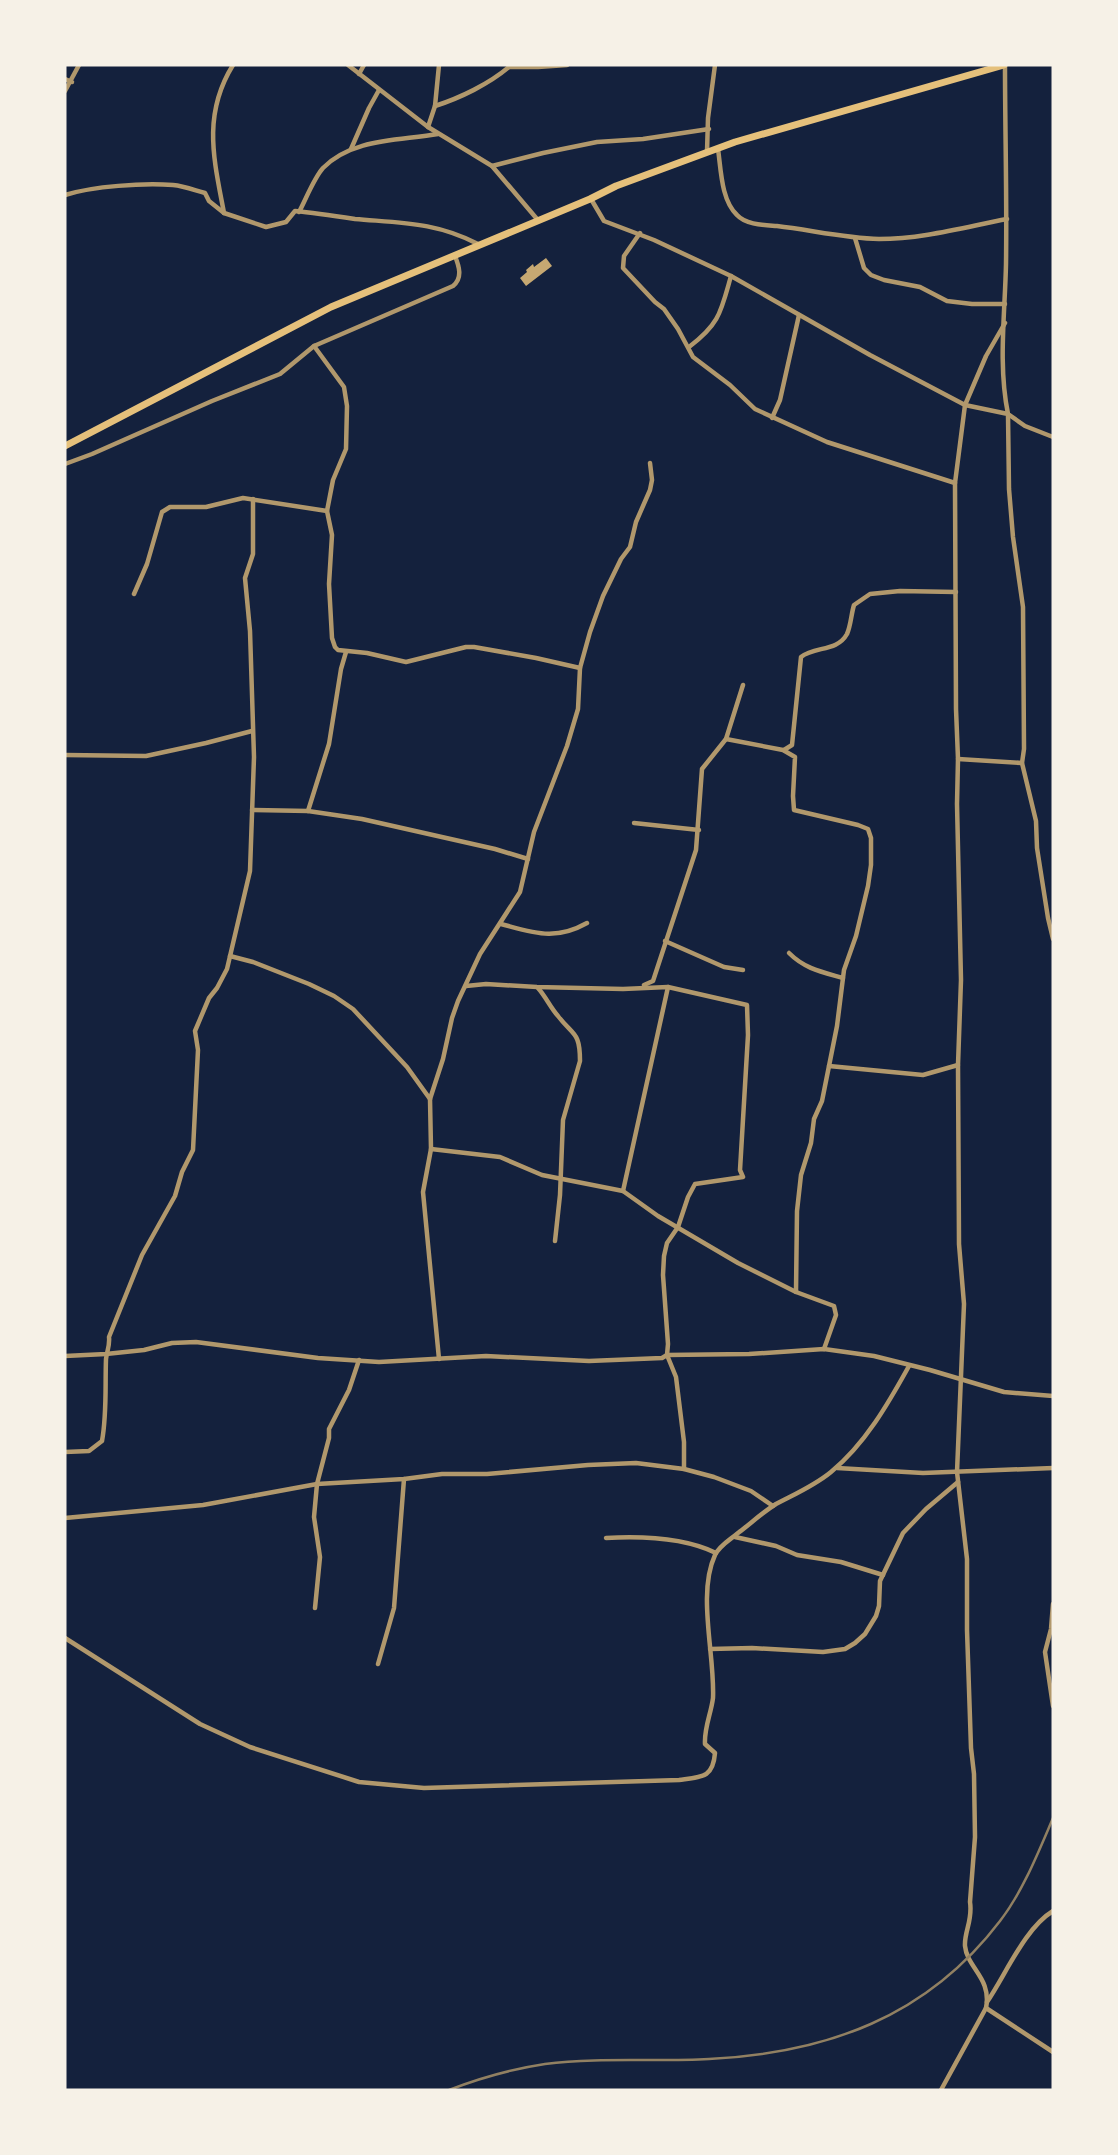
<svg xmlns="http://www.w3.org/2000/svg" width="1118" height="2155" viewBox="0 0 1118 2155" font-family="Inter,sans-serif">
  <rect width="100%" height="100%" fill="#14213d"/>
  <polygon fill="#c6a872" points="546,258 552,266 526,286 520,278 527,272 526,270 533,264 534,267"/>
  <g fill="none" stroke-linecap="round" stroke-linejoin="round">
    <g stroke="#b1986c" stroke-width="4.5">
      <polyline points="348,65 428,127 492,166 537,219"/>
      <path d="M1005,65C1005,131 1007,197 1006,264C1005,313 998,365 1008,414L1025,426L1053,437"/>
      <polyline points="359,74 364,65"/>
      <polyline points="65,79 72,82"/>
      <polyline points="65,91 79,65"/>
      <path d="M435,106C460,98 489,84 509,67H538L567,65"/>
      <polyline points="428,127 435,106 439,65"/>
      <polyline points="351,149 369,108 379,90"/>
      <path d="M718,149C721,169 721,200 737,215C746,225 765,225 777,226C811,230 845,238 879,239C922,239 965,227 1007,219"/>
      <polyline points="707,152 708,118 715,65"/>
      <polyline points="492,166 543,153 597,142 643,139 709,129"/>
      <path d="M65,195C94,186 142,183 173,185C184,186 194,190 205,193L209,201L224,213L266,227L286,222L295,211C315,213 335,216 355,219C401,223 436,222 478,244"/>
      <polyline points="591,199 604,221 654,240 731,276 870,355 965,405 1008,414 1009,489 1013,537 1023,607 1024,749 1022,763 1036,821 1037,848 1048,918 1053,939"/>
      <path d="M299,212C306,199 314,178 323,168C353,138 399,141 438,134"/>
      <path d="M224,213C214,160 202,115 233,65"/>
      <polyline points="640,233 624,256 623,268 655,302 664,309 678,329 693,357 730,385 755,409 827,442 955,483"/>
      <polyline points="855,238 864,268 871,275 884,280 920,287 947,301 972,304 1005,304"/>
      <polyline points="314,346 344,387 347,406 346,449 333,480 327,511 332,535 329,584 332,638 335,647 338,650 367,653 406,662 466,647 474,647 536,658 580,668"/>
      <path d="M689,347C720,324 721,311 731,276"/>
      <polyline points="772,418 780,400 799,315"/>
      <path d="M65,464L92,454L212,401L280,374L314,346L453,286C463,278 459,266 455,256"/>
      <polyline points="134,594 147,564 162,512 170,507 206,507 243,498 327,511"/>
      <polyline points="726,739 783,750 795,757 793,796 794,810 858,825 868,829 871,838 871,865 868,886 856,936 844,970 837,1026 822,1101 814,1119 811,1143 801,1175 797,1211 796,1292"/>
      <path d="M784,750L792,745L801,657C815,646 837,652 847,634C851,625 851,615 854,605L870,594L900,591L956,592"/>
      <polyline points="65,755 146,756 206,743 252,731"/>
      <polyline points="958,759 1022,763"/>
      <polyline points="252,810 308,811 362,819 495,849 528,859"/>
      <polyline points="308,811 329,744 341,669 346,652"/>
      <polyline points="634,823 699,830"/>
      <path d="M501,924C535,933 555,941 587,923"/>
      <polyline points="665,941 724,967 743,970"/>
      <path d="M789,953C805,969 822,972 843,978"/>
      <polyline points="230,956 253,962 309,984 334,996 353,1009 407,1067 430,1099"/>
      <polyline points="644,985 653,981 696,850 702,769 726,739 743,685"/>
      <polyline points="466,986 486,984 537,987 623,989 668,987 747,1005 748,1035 740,1170 743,1177 695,1184 688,1197 678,1227 667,1243 664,1256 663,1275 668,1344 667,1355 676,1377 684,1442 684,1469"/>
      <path d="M538,988C546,997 550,1007 558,1016C573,1036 580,1031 580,1061L563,1120L560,1195L555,1241"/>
      <polyline points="829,1066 923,1075 958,1065"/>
      <polyline points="431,1149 500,1157 542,1175 623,1191 658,1216 738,1263 796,1292 834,1306 836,1315 824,1349"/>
      <polyline points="623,1191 668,987"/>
      <polyline points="65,1356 106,1354 144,1350 172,1343 196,1342 318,1358 379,1362 486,1356 589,1361 662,1358 667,1355 749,1354 824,1349 874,1356 930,1370 1004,1392 1053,1396"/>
      <polyline points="439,1359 423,1192 431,1149 430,1099 443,1059 452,1018 458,1001 480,954 520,892 534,832 567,746 578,709 580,668 590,632 603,596 621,559 630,547 636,522 650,490 652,480 650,463"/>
      <path d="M65,1452L89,1451L102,1441C107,1414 105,1386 106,1359C107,1351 110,1345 109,1337L142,1255L175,1196L182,1172L193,1150L198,1050L195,1031L209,998L217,988L227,969L250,871L254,757L250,631L245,578L253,554V499"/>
      <polyline points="837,1468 923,1473 1053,1468"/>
      <polyline points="65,1518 203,1505 317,1484 404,1479 442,1474 487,1474 588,1465 636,1463 684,1469 714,1477 751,1491 773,1506"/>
      <polyline points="735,1537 776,1546 797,1555 841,1562 883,1575"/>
      <path d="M606,1538C642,1536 683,1537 716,1553"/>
      <polyline points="1053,1604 1051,1629 1045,1652 1053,1706"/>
      <polyline points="315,1608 320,1557 314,1517 317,1484 329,1438 329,1429 349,1390 359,1360"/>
      <path d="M65,1638L200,1724L250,1747L359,1782L424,1788L679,1780C702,1777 713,1778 715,1753L705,1744C704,1728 711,1714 713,1698C715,1655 697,1594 715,1555C720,1545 730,1540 738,1533C750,1524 763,1512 776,1504C795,1494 814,1486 831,1472C865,1444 888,1404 909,1366"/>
      <polyline points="710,1649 752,1648 823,1652 845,1649 855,1643 865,1634 876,1616 879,1606 880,1581 903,1533 926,1509 958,1482"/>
      <polyline points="378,1664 394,1608 404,1479"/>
      <path d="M987,2002C1006,1974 1025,1928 1053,1911"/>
      <polyline points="986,2008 1053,2052"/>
      <path d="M941,2090L986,2008C992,1978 967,1968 965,1946C964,1932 973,1920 970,1902L975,1837L974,1774L971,1748L967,1630V1559L957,1472L964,1304L959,1244L958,1065L961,980L957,804L958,759L956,709L955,483L965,405L986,356L1005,323"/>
    </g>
    <polyline stroke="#e5c07b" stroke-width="7" points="65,446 331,307 590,199 616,186 735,142 1004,65"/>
    <path stroke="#918062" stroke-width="2.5" d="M449,2090C480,2078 512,2069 545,2064C599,2057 655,2062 709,2059C827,2053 927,2017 1000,1921C1023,1891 1038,1853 1053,1818"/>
  </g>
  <rect width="1118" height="2155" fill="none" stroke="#f6f1e7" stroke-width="133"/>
</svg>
